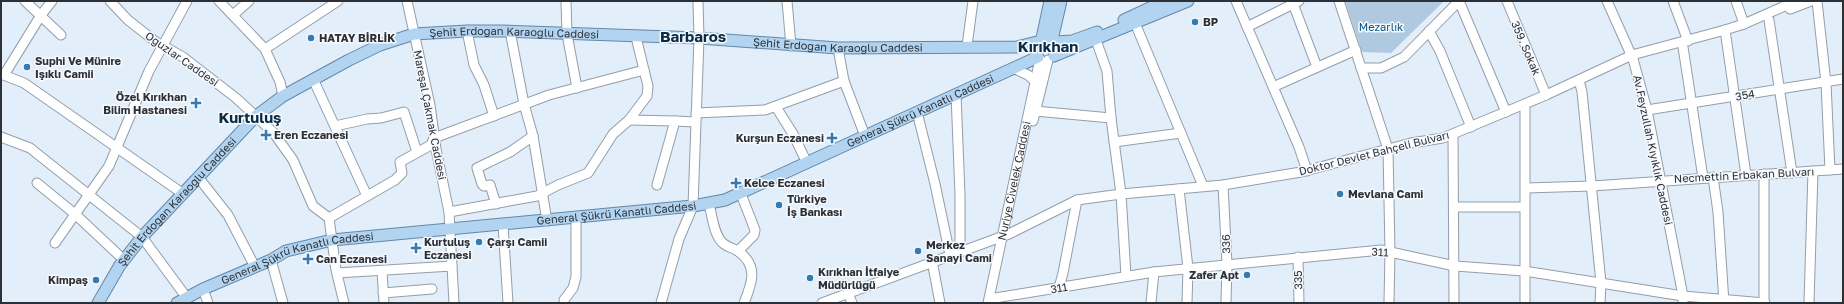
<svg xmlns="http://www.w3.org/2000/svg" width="1844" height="304" viewBox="0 0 1844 304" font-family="'Golos Text',sans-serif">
  <rect width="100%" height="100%" fill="#e2eef9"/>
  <polygon fill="#afc9e1" points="1345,1 1444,1 1391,53 1362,52"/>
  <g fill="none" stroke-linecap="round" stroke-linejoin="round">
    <g stroke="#939ea9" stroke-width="11">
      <g id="minor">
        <polyline points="25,1 61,35"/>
        <polyline points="110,1 128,20 156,42 183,57 236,98 273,132 293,160 313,206 329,218 336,270 344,303"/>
        <polyline points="219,1 265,49 280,82 283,96"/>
        <polyline points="407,1 430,105 436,149 449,212 454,303"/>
        <polyline points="566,1 567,34 577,88"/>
        <polyline points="787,1 791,46"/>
        <polyline points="1236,1 1299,147 1307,171"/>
        <polyline points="1292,1 1317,67"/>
        <polyline points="1339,1 1388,149 1390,252 1389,303"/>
        <polyline points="1459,1 1506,112"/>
        <polyline points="1507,1 1546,95"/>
        <polyline points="1607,1 1633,59 1647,110 1683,296 1683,303"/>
        <polyline points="1673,1 1688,41"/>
        <polyline points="1736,1 1744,24"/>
        <polyline points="1817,1 1826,83 1830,170"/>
        <polyline points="1790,9 1811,1"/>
        <polyline points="233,15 249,1"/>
        <polyline points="1769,20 1792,173"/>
        <polyline points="1135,23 1203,186"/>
        <polyline points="1247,27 1299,1"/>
        <polyline points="1725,30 1746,175"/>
        <polyline points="467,31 474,65 484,85 494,116"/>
        <polyline points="510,31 524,104 533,136 547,221"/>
        <polyline points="1429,31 1440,51 1471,127"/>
        <polyline points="1096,40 1107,71 1111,118 1121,194 1126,276"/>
        <polyline points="967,46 973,1"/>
        <polyline points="1683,47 1703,178"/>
        <polyline points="838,48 844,81 865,136"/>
        <polyline points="265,49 338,1"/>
        <polyline points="1361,68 1381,68 1404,57 1459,1"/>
        <polyline points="1015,69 1028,75 1035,81"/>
        <polyline points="1,74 24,83 182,193"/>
        <polyline points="4,75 41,15 52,1"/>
        <polyline points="313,79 367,196"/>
        <polyline points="1579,80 1582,92 1601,283 1600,303"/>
        <polyline points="1273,87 1356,50"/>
        <polyline points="956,94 960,195 960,251"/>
        <polyline points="1525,104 1525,303"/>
        <polyline points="776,107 793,134 807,163"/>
        <polyline points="1647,110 1843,79"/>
        <polyline points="1035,111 1111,118"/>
        <polyline points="917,112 935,184 950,255"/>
        <polyline points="696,113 765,110 844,81"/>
        <polyline points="629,120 675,121 657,185"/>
        <polyline points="675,121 695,122"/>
        <polyline points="1033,121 1048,60"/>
        <polyline points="335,126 367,119 381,118 404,112 417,152"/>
        <polyline points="1453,134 1454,303"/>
        <polyline points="1,137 30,148 142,237 187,298"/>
        <polyline points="1114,142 1181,133"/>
        <polyline points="1764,174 1764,303"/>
        <polyline points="198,177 228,215 255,267"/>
        <polyline points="1713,177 1718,212 1724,303"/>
        <polyline points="37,183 75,214 124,260"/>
        <polyline points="1223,185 1227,264 1226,303"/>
        <polyline points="1526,188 1592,186 1843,169"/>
        <polyline points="1179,189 1188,268 1187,303"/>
        <polyline points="496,204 490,185 484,186 482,184 477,168 510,152 533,136"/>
        <path d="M709,204C712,215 714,237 724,244C728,247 733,248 738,251C759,266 752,283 744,303"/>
        <polyline points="1454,207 1524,207"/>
        <polyline points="449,212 537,196 558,185 588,173 613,134 629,120 647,96 648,86 644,70"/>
        <polyline points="329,218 395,180 402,173 400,162 431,145 434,138 549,95 644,70 636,37"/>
        <polyline points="503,225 508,303"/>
        <polyline points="55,243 109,166 149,71 187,1"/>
        <polyline points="738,251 754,235 755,230 741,194"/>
        <polyline points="1298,257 1299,303"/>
        <polyline points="271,260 283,303"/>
        <polyline points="932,261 940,303"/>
        <polyline points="382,271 384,303"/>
        <polyline points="337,273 452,266"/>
        <polyline points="1059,288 1063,273 1077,200"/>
        <polyline points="203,289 208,303"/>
        <polyline points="383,293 432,289"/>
        <polyline points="848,293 852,303"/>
        <polyline points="995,298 1154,272 1381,250 1455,266 1524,271 1683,296 1765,303"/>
        <polyline points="564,300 573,288 576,277 576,218"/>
        <polyline points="661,303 679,239 693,206 699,38 698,1"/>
        <polyline points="822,303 1009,234 1077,200 1121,194 1223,185 1301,172 1411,143 1443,138 1546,95 1632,55 1725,30 1744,24 1796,1"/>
        <path id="s1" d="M988,303L1040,59"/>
        <polyline points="1151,303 1154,272"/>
        <polyline points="1809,303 1813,171"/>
      </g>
    </g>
    <g stroke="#6288a9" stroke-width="13">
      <g id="major">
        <polyline points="1124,20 1165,1"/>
        <polyline points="1042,38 1050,1"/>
        <polyline points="1052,40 1061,1"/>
        <polyline points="1055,42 1072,41 1097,32"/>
        <polyline points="1054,56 1188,1"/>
        <path id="s2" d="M98,303L120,265L142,237L256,116L283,96L349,60L380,45L414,34L467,31H502L699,38L838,48L1017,47L1037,42"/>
        <path id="s3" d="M177,303L203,289L271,260L286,251L332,240L693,206L725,200L1038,57"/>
      </g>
    </g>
    <use href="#minor" stroke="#fff" stroke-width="9"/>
    <use href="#major" stroke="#b2d4f1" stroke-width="11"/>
  </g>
  <g fill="#367ab0" stroke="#f6faff" stroke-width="1.5">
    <circle cx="1195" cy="22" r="4"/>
    <circle cx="311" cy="38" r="4"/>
    <circle cx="27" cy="67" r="4"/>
    <path d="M194 97h4v4h4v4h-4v4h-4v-4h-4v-4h4z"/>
    <path d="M264 129h4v4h4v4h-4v4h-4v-4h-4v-4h4z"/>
    <path d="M830 132h4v4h4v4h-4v4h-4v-4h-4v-4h4z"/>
    <path d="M734 177h4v4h4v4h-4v4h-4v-4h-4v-4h4z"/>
    <circle cx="1340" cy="194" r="4"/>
    <circle cx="779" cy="205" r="4"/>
    <circle cx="479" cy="242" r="4"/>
    <path d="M414 242h4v4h4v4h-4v4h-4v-4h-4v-4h4z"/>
    <circle cx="918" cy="251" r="4"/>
    <path d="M306 253h4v4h4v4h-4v4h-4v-4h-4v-4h4z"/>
    <circle cx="1247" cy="275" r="4"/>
    <circle cx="810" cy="278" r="4"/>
    <circle cx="96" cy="280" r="4"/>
  </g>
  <g text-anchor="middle" stroke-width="3" stroke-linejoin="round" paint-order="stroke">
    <g font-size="11" font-weight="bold" fill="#2d3136" stroke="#f6faff" text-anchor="start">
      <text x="1203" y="26">BP</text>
      <text x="319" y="42">HATAY BİRLİK</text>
      <text x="35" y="65">Suphi Ve Münire<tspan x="35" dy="13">Işıklı Camii</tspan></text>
      <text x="187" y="101" text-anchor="end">Özel Kırıkhan<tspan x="187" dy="13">Bilim Hastanesi</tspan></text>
      <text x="274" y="139">Eren Eczanesi</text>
      <text x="824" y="142" text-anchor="end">Kurşun Eczanesi</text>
      <text x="744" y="187">Kelce Eczanesi</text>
      <text x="1348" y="198">Mevlana Cami</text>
      <text x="787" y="203">Türkiye<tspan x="787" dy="13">İş Bankası</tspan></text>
      <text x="424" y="246">Kurtuluş<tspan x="424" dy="13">Eczanesi</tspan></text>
      <text x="487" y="246">Çarşı Camii</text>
      <text x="926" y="249">Merkez<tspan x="926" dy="13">Sanayi Cami</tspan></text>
      <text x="316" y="263">Can Eczanesi</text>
      <text x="818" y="276">Kırıkhan İtfaiye<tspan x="818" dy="13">Müdürlüğü</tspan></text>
      <text x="1239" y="279" text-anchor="end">Zafer Apt</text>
      <text x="88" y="284" text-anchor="end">Kimpaş</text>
    </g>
    <g font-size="11" fill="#0e5586" stroke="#f6faff">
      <text x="1381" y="31">Mezarlık</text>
    </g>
    <g font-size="11" fill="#2d3136" stroke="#f6faff">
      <text dy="4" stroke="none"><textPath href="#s2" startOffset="525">Şehit Erdoğan Karaoğlu Caddesi</textPath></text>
      <text dy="4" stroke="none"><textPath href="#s2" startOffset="849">Şehit Erdoğan Karaoğlu Caddesi</textPath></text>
      <text transform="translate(1526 48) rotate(67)" y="4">359. Sokak</text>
      <text transform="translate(182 59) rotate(35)" y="4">Oğuzlar Caddesi</text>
      <text transform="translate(1745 95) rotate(-10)" y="4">354</text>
      <text dy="4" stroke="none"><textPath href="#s3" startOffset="778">General Şükrü Kanatlı Caddesi</textPath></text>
      <text transform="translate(430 115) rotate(79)" y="4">Mareşal Çakmak Caddesi</text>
      <text transform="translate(1653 150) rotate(78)" y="4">Av.Feyzullah Kıyıklık Caddesi</text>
      <text transform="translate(1374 153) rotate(-14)" y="4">Doktor Devlet Bahçeli Bulvarı</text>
      <text transform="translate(1744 175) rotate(-3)" y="4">Necmettin Erbakan Bulvarı</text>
      <text dy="4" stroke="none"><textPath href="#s1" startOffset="125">Nuriye Civelek Caddesi</textPath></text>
      <text dy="4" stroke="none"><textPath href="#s2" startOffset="129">Şehit Erdoğan Karaoğlu Caddesi</textPath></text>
      <text dy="4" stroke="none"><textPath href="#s3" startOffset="454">General Şükrü Kanatlı Caddesi</textPath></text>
      <text transform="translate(1226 244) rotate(-92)" y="4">336</text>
      <text transform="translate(1380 252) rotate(3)" y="4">311</text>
      <text dy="4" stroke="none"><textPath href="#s3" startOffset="130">General Şükrü Kanatlı Caddesi</textPath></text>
      <text transform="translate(1298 280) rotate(-91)" y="4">335</text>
      <text transform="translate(1059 288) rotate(-10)" y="4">311</text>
    </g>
    <g font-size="15" font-weight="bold" fill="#0b2c45" stroke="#f6faff">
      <text x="693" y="42">Barbaros</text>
      <text x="1048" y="52">Kırıkhan</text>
      <text x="250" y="123">Kurtuluş</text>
    </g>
  </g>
  <rect width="1844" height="304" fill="none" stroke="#2d3136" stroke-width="4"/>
</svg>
